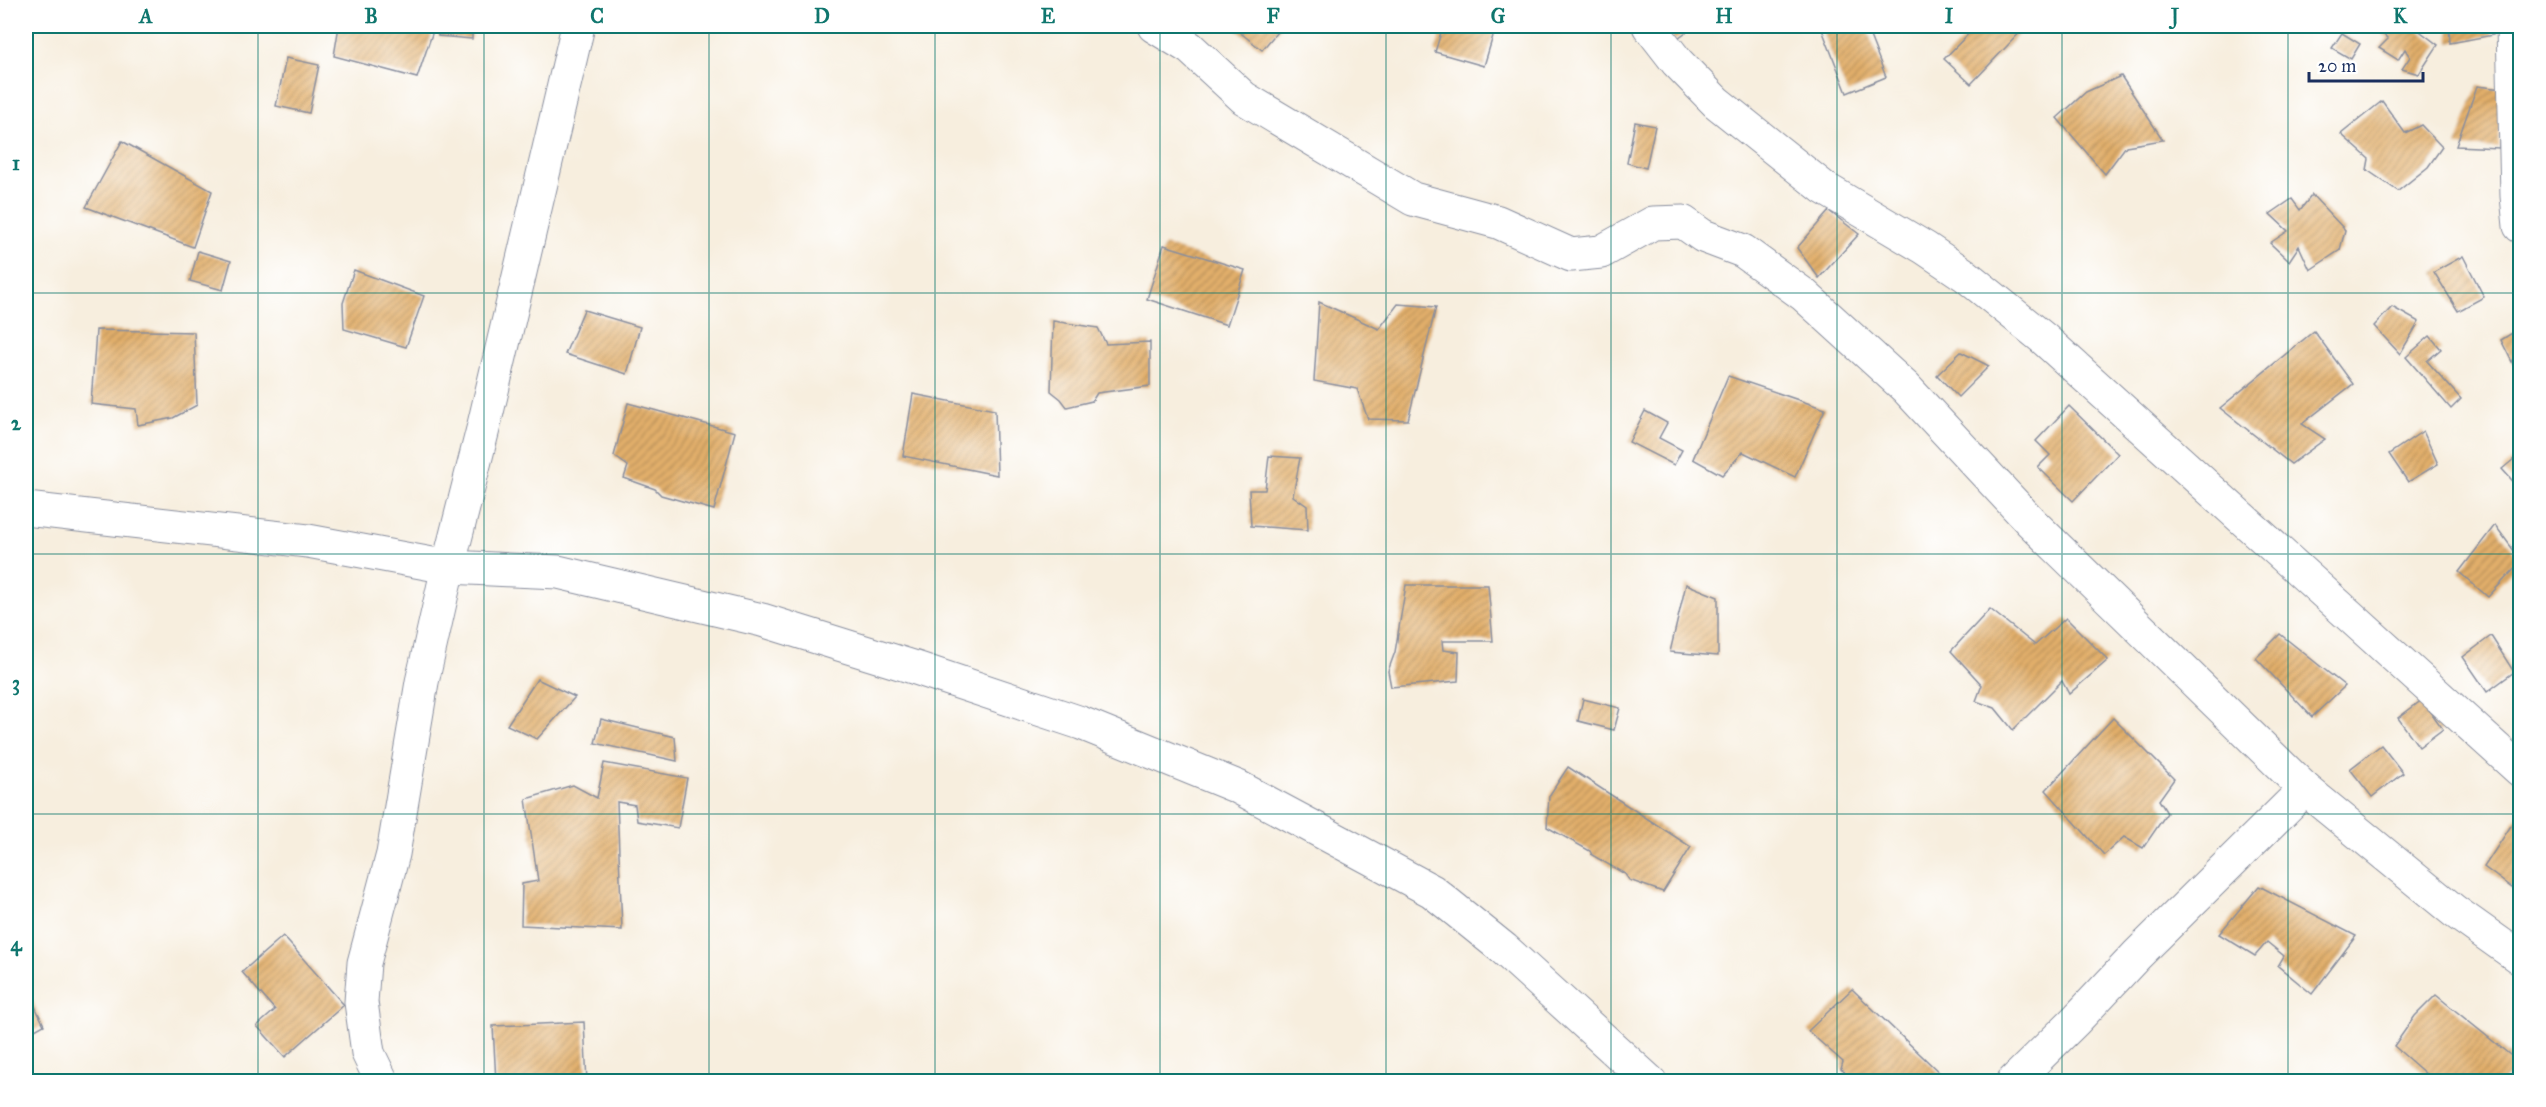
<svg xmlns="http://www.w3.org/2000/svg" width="2546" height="1107" viewBox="0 0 2546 1107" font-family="'IM FELL Great Primer',serif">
  <defs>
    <pattern id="building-hatch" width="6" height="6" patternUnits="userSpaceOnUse" patternTransform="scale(1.5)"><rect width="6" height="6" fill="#e2af6a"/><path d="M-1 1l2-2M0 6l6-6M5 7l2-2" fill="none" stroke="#b68f5a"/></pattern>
  </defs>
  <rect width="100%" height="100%" fill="#fff"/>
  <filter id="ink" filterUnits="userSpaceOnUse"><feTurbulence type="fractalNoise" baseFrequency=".0167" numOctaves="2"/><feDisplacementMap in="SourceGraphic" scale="12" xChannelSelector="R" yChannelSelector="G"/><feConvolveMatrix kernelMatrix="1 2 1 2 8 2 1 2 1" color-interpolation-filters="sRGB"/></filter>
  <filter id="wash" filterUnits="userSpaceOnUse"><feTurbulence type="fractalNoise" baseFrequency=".008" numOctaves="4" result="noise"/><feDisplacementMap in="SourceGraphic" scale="24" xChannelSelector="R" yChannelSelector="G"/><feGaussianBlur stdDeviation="1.35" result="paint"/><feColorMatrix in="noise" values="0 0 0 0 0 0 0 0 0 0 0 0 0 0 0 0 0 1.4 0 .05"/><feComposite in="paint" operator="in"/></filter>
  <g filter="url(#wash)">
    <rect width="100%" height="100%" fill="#f7eede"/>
    <g id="blocks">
      <g fill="url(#building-hatch)">
        <polygon points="339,26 416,26 433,31 417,78 334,56"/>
        <polygon points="438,26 472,26 472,39 438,36"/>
        <polygon points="1232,26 1282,26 1262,50"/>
        <polygon points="1443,26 1496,26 1484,66 1435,52"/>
        <polygon points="1665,26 1682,26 1686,32 1675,40"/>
        <polygon points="1824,26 1866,26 1886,77 1847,93 1821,27"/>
        <polygon points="1976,26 2026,26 1971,84 1944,59"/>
        <polygon points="2353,26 2372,26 2367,33"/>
        <polygon points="2375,26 2413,26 2438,45 2419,74 2402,69 2410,57 2405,49 2398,60 2379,48 2388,39"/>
        <polygon points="2449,26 2491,26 2493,35 2450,43"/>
        <polygon points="2342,33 2360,44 2351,59 2332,48"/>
        <polygon points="286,58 319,65 309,113 276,106"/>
        <polygon points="2121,76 2163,140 2126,146 2105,174 2057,118 2086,92"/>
        <polygon points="2477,86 2502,89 2499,148 2456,146"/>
        <polygon points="2382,101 2405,133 2421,125 2442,147 2428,167 2398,191 2367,170 2369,159 2341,134"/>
        <polygon points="1635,122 1655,126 1646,168 1627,163"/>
        <polygon points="122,141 212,191 193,247 86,207"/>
        <polygon points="2312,195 2345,230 2340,250 2310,270 2299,246 2289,261 2270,243 2288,231 2270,214 2292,199 2300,210"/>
        <polygon points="1829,211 1859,234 1819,278 1797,248"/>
        <polygon points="1164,245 1245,270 1227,325 1147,299"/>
        <polygon points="198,251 231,261 223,290 190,281"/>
        <polygon points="2463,256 2484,297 2458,311 2434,272"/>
        <polygon points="354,270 424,296 406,347 344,329 343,303"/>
        <polygon points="1319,302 1379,329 1398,304 1436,307 1408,420 1368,419 1357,389 1314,381"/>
        <polygon points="2392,307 2419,322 2400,354 2374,326"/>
        <polygon points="584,310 640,327 627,374 565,354"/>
        <polygon points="1053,321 1098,328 1106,344 1150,342 1150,386 1097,393 1092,401 1067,407 1061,399 1051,391"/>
        <polygon points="2520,328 2520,370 2517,372 2501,340"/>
        <polygon points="96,330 194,332 197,405 173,418 138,425 136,409 91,404"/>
        <polygon points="2314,331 2353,384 2302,424 2325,439 2291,464 2220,408"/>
        <polygon points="2430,336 2441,349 2427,361 2461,399 2451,409 2406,357"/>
        <polygon points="1961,352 1989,366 1958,397 1937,375"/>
        <polygon points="1728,376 1825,409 1795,477 1743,452 1722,475 1693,459"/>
        <polygon points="913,394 995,410 997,475 903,456"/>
        <polygon points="628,403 735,432 714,510 661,495 655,489 624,478 628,466 614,456"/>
        <polygon points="2069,406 2118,454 2073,501 2038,467 2050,455 2036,441"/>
        <polygon points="1645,411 1667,423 1659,438 1682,450 1674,465 1629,442"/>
        <polygon points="2423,431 2438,464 2408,482 2389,454"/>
        <polygon points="2520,454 2520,489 2502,469"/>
        <polygon points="1269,456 1300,458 1293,496 1307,506 1308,530 1251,526 1249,490 1265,490"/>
        <polygon points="2495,525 2520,559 2520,563 2488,597 2459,572"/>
        <polygon points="1686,584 1718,597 1718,656 1670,652"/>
        <polygon points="1406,585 1488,585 1493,641 1442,641 1443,650 1459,652 1458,681 1391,687 1388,671 1395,652"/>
        <polygon points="1990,609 2035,645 2066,618 2108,660 2069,694 2062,681 2013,730 1995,708 1976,701 1982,685 1951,651"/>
        <polygon points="2280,634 2345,686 2312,717 2256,658"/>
        <polygon points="2491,636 2514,672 2487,692 2463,657"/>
        <polygon points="537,679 575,697 537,739 507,725"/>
        <polygon points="1583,699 1620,708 1614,730 1578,721"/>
        <polygon points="2422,700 2443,729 2419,747 2398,718"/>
        <polygon points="2113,718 2174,779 2159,800 2167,813 2143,848 2124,837 2104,855 2046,790"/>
        <polygon points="601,719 675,737 677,761 595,743"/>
        <polygon points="2381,745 2403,773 2372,797 2350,769"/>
        <polygon points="604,763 687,778 678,828 637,821 635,805 617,802 622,930 521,925 522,884 538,881 526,799 573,785 597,798"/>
        <polygon points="1568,767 1691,847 1663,892 1629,880 1625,874 1592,855 1590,851 1547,827 1549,796"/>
        <polygon points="2520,812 2520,878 2512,888 2484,867"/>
        <polygon points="2259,886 2356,936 2312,994 2278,966 2284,956 2267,942 2255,956 2219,934"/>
        <polygon points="283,936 344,1005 285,1057 257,1026 275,1010 242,972"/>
        <polygon points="26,988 44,1025 26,1035"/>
        <polygon points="1852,989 1945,1078 1941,1082 1854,1082 1841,1069 1843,1062 1808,1031"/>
        <polygon points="2436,995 2520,1063 2520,1067 2501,1082 2435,1082 2394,1046 2415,1016"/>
        <polygon points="584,1022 587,1082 496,1082 493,1026"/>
      </g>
    </g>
  </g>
  <g filter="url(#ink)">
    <use href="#blocks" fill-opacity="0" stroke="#898e9e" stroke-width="1.5"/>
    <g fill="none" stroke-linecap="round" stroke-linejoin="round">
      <g stroke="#898e9e" stroke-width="35">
        <g id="street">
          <polyline points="1154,26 1190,48 1244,98 1413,199 1498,222 1571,255 1601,252 1653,223 1683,222 1703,236 1743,251 1804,295 1906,388 2031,522 2305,789 2454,911 2520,958"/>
          <polyline points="1649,26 1677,62 1716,102 1824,188 1925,248 1965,275 2043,338 2520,770"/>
          <polyline points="2513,26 2517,196 2520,226"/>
          <polyline points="26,509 308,541 448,567 558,572 762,620 916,668 1081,723 1238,787 1432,891 1504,949 1650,1082"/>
          <polyline points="382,1082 368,1053 361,1002 364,963 393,854 422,682 448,567 483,429 578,26"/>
          <polyline points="2013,1082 2075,1021 2137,955 2305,789"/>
        </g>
      </g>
      <use href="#street" stroke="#fff" stroke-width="33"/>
    </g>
  </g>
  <path fill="none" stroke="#0f766e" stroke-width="1.5" stroke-opacity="0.55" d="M258,26V1082M484,26V1082M709,26V1082M935,26V1082M1160,26V1082M1386,26V1082M1611,26V1082M1837,26V1082M2062,26V1082M2288,26V1082M26,293H2520M26,554H2520M26,814H2520"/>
  <rect width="2546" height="1107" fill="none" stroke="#fff" stroke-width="66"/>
  <path d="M2309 72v9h114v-9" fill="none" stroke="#1b2f5e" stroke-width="3"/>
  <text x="2318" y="72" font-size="18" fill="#1b2f5e" stroke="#ffffff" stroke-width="4.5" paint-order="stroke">20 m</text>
  <rect x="33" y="33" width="2480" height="1041" fill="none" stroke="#0f766e" stroke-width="2"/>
  <g font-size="20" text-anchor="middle" font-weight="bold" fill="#0f766e">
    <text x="146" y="23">A</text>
    <text x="371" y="23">B</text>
    <text x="597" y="23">C</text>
    <text x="822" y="23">D</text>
    <text x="1048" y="23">E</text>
    <text x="1273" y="23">F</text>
    <text x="1498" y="23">G</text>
    <text x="1724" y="23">H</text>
    <text x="1949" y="23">I</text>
    <text x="2175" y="23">J</text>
    <text x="2400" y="23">K</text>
    <text x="16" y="170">1</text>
    <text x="16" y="430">2</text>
    <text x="16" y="690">3</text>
    <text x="16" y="951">4</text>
  </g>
</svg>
